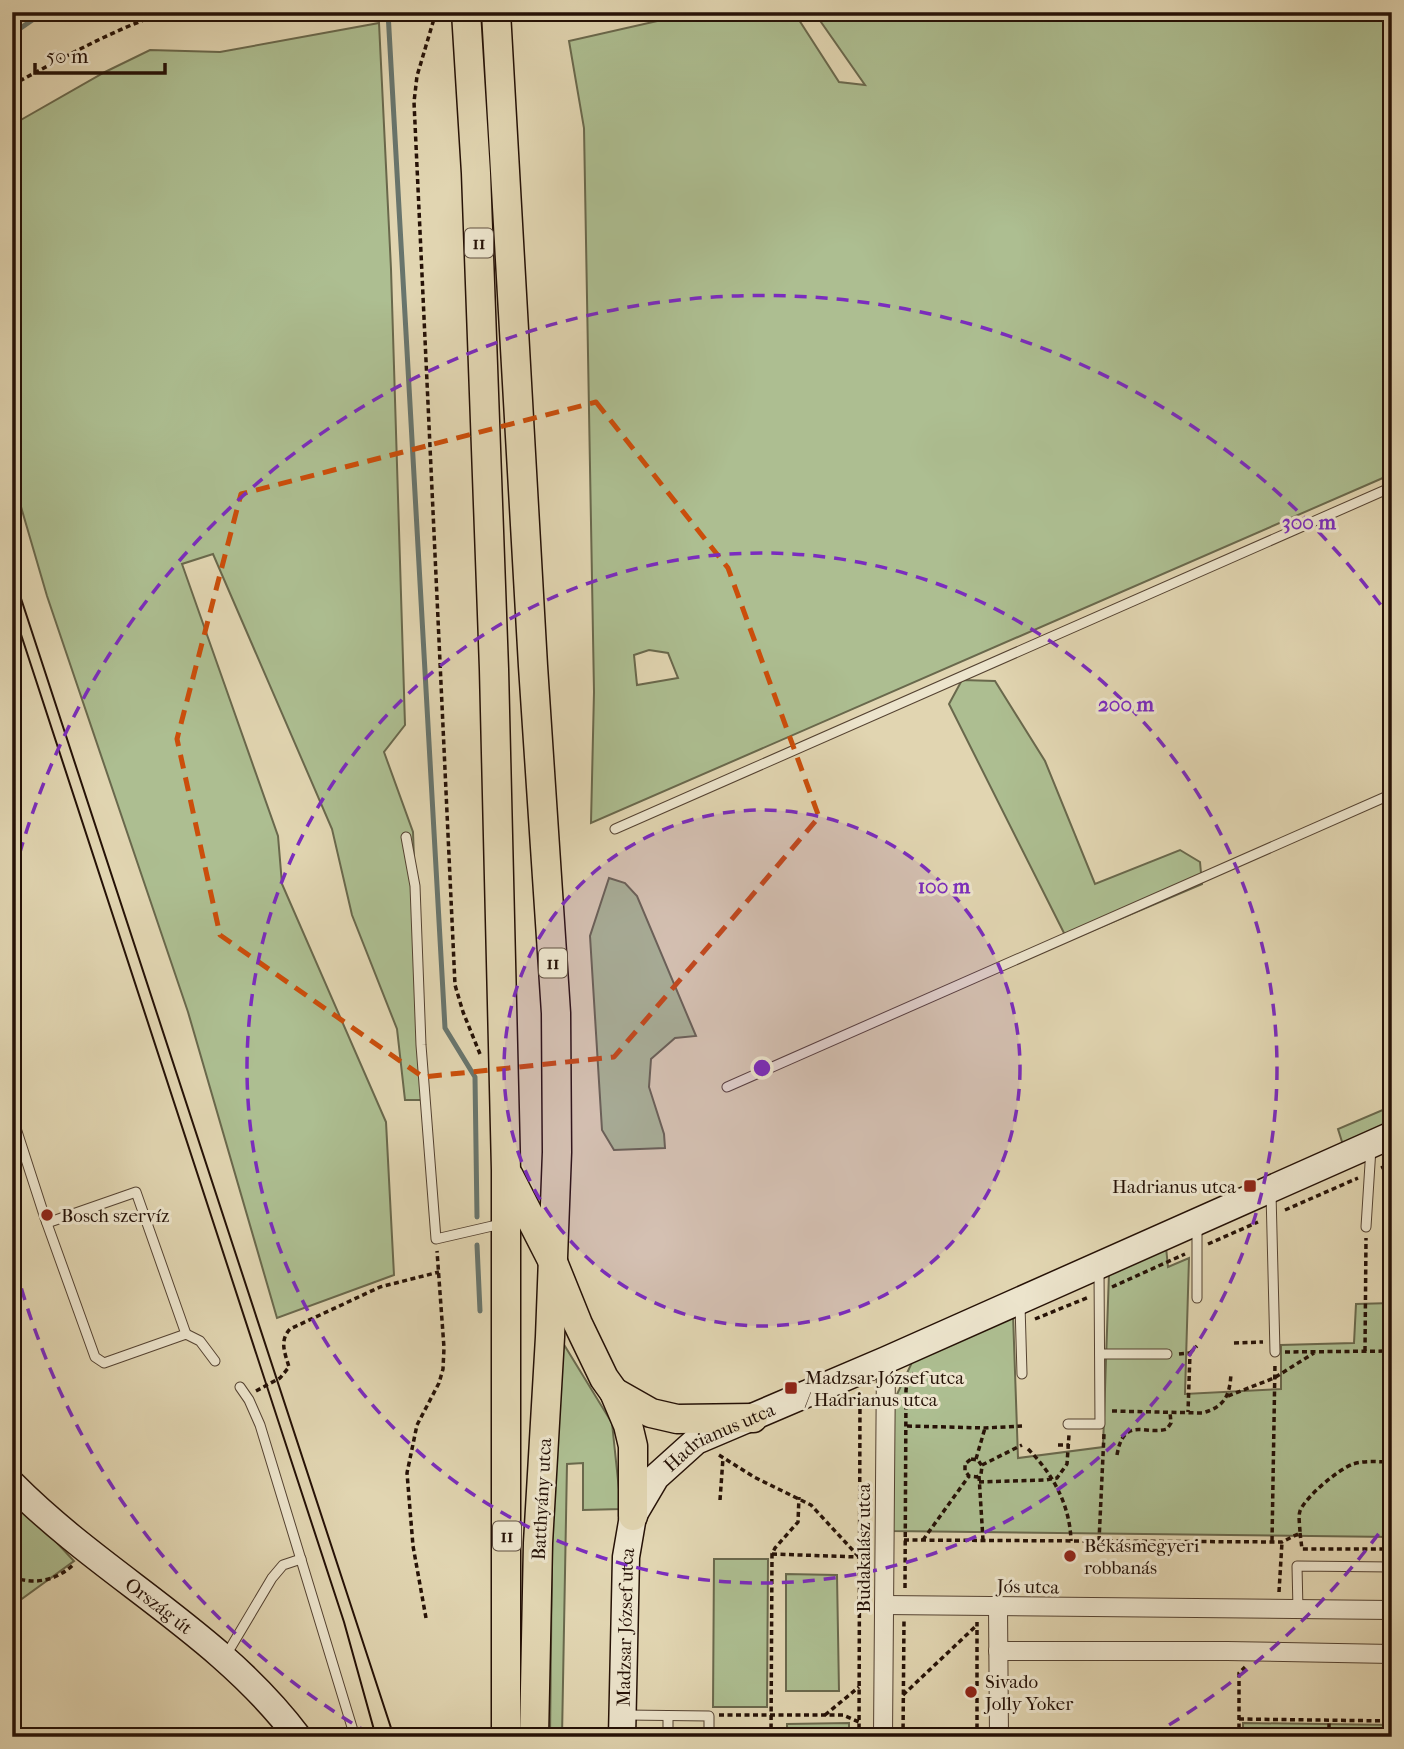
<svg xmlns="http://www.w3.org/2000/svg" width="1404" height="1749" viewBox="0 0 1404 1749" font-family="'IM FELL French Canon',serif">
  <rect width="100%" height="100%" fill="#e1d5b1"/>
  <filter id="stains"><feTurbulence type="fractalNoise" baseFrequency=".00286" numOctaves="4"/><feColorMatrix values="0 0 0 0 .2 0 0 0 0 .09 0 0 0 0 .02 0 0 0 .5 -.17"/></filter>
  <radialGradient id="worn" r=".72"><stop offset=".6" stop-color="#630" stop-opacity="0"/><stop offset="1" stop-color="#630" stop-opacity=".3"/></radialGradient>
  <g fill="#adbe91" stroke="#69684c" stroke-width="2" fill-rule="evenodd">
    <path d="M697,12H755L767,19L773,12H783L799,20L839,82L865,85L814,12H1392V474L591,823L594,692L584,128L569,41ZM649,650L668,653L678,678L637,685L634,655Z"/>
    <polygon points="379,23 391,269 405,725 384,752 413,832 423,1100 405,1100 397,1029 352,915 332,829 213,554 182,564 278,836 282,884 386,1122 394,1275 277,1318 188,1012 47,596 12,476 12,125 105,72 150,50 220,52"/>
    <polygon points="962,680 995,681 1045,761 1095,884 1180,850 1200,862 1202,884 1068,941 949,704"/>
    <polygon points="609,878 625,883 637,896 696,1036 675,1038 651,1059 649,1087 664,1134 665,1148 614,1150 602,1130 590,936"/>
    <polygon points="1392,1106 1392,1123 1343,1145 1338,1129"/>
    <polygon points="1166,1247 1168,1267 1189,1258 1185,1394 1281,1389 1281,1345 1354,1343 1356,1304 1392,1303 1392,1537 891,1531 892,1405 915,1356 1013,1314 1018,1458 1103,1447 1109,1273"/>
    <polygon points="563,1343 612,1423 621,1509 583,1510 583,1463 567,1464 562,1737 550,1737 553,1464"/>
    <polygon points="12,1495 74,1561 12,1606"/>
    <polygon points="714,1559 768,1559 767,1707 713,1707"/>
    <polygon points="786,1574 837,1575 839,1691 786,1691"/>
    <polygon points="849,1723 849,1737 787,1737 787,1724"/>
    <polygon points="1243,1723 1392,1725 1392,1737 1243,1737"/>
  </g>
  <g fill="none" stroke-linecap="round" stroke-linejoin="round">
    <g stroke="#68756d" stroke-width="5">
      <polyline points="388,12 445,1028 475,1077 477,1217"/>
      <polyline points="12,34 44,12"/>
      <polyline points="477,1245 480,1311"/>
    </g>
    <g stroke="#544231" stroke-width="11">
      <g id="lane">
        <polyline points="615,829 1392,487"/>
        <polyline points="406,837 415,886 421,1045 436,1239 501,1224"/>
        <polyline points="727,1087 1392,794"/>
        <polyline points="12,1116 45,1218 95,1357 104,1363 186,1334 200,1341 215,1361"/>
        <polyline points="1271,1193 1275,1352"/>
        <polyline points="47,1223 136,1192 186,1334"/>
        <polyline points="1197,1226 1197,1298"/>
        <polyline points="1366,1227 1371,1148"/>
        <polyline points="1020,1305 1022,1374"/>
        <polyline points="1100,1354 1167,1354"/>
        <polyline points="240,1387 249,1400 260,1425 355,1737"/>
        <polyline points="1068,1424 1100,1424 1099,1270"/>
        <polyline points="1298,1610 1297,1566 1392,1567"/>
        <polyline points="225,1657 272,1578 283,1565 301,1559"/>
        <polyline points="626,1715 709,1716 709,1737"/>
        <polyline points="668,1737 668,1716"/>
      </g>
    </g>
    <g stroke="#544231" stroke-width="20">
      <g id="street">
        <polyline points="884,1605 1392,1610"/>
        <polyline points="998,1607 999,1737"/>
        <polyline points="998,1651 1227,1651 1392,1654"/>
        <polyline points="883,1737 886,1360"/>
      </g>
    </g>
    <g stroke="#251106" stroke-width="29">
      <g id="secondary">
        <path id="s1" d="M12,1484C102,1575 220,1633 298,1737"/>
        <path id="s2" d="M622,1737L626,1557L633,1516L656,1477L696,1441L886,1360L1392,1135"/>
      </g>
    </g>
    <g stroke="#251106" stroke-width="31">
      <g id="primary">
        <polyline points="466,12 476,173 494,669 506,1170 506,1737"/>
        <polyline points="496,12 533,666 556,1013 557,1152 550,1337 538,1543 534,1737"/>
        <polyline points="509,1176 553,1262 578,1324 604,1378 614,1392 628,1425 633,1446 633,1516"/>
        <polyline points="614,1392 651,1413 677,1419 753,1418"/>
      </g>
    </g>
    <g stroke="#251106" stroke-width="3.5" stroke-dasharray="5 3.5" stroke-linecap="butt">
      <polyline points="436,12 417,76 414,102 455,985 463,1012 480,1054"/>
      <path d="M12,85C63,58 112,30 166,12"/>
      <polyline points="12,834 18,840 19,875"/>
      <polyline points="1381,1168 1392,1163"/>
      <polyline points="1285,1210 1358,1178"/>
      <polyline points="1208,1244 1258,1222"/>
      <polyline points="1112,1287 1185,1254"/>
      <polyline points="1035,1319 1089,1297"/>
      <polyline points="1234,1343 1263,1342"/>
      <polyline points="1365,1351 1366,1238"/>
      <polyline points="1285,1352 1392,1351"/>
      <polyline points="1190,1353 1197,1346"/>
      <polyline points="1179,1354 1190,1353 1188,1412"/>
      <path d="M256,1391L280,1378L289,1367C285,1353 279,1341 290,1329L380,1287L439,1272"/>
      <polyline points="1228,1396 1274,1378 1314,1353"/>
      <path d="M1112,1411L1202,1413C1225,1407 1230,1395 1231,1373"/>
      <polyline points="907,1426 985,1428 1022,1426"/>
      <polyline points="1058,1445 1069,1445"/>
      <path d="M1028,1449C1053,1474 1070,1505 1071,1541"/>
      <polyline points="719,1455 754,1477 811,1505 859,1557 868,1556"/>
      <path d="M1117,1455C1124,1415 1145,1436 1167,1429L1171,1423L1170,1412"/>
      <polygon points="971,1459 978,1460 982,1466 981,1474 977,1477 969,1476 965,1471 965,1464"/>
      <polyline points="976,1459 985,1428"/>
      <polyline points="982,1465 1022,1445"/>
      <polyline points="979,1476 983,1540"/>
      <polyline points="979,1482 1045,1480 1057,1478 1067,1464 1069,1435"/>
      <polyline points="720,1500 723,1458"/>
      <polyline points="1300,1533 1302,1549 1392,1549"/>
      <path d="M904,1540L1282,1542L1300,1533C1300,1526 1298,1517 1300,1511C1306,1496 1339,1469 1353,1464C1366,1460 1379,1462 1392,1462"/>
      <polyline points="923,1540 969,1476"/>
      <polyline points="1099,1541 1104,1434"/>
      <polyline points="1272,1541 1275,1363"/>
      <polyline points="772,1554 858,1557"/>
      <path d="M12,1577C35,1585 56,1581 74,1564"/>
      <polyline points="905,1588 906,1390 907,1384 915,1371"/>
      <polyline points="1279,1592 1282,1542"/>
      <polyline points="426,1618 413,1546 407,1473 417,1425 439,1383 443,1369 444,1348 437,1251"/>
      <polyline points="903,1695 977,1625"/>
      <polyline points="719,1715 843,1715 859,1722"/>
      <polyline points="825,1715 859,1687"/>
      <polyline points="1239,1719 1392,1721"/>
      <polyline points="771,1737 772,1554 775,1548 798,1522 799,1497"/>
      <polyline points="859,1737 860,1392"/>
      <polyline points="903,1737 904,1620"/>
      <polyline points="977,1737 977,1622"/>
      <polyline points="1239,1737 1239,1673 1245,1667"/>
      <polyline points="1329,1737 1329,1721"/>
    </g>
    <use href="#lane" stroke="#ece4cc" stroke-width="9"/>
    <use href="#street" stroke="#ece4cc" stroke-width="18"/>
    <use href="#secondary" stroke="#ece4cc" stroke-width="26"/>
    <use href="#primary" stroke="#e1d5b1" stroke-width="28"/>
    <g stroke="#251106" stroke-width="2">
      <polyline points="12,571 394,1737"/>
      <polyline points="12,607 344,1622 376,1737"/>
    </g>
  </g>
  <path fill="none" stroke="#cb4e0b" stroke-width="5" stroke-dasharray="14 9" stroke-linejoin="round" d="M596,402L728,568L819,817L614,1057L423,1077L220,935L177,739L241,494Z"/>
  <circle cx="762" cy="1068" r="258" fill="#7b2cbf" fill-opacity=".12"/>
  <g fill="none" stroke="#7b2cbf" stroke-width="3.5" stroke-dasharray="12 9">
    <circle cx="762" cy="1068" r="258"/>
    <circle cx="762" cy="1068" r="515"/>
    <path d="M1391 1517A773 773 0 0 1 1154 1734M370 1734A773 773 0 0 1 14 1262M14 874A773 773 0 0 1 1391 619"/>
  </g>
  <g fill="#8f2418" stroke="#ece4cc" stroke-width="2.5">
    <rect x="1243" y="1179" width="14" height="14" rx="3.5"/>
    <circle cx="47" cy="1215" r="7"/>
    <rect x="784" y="1381" width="14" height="14" rx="3.5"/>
    <circle cx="1070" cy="1556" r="7"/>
    <circle cx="971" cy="1692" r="7"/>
  </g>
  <g text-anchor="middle" stroke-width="6" stroke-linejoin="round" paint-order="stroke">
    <g fill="#ece4cc" stroke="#615041" stroke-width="2">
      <rect x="465" y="228.5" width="28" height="29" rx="5"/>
      <rect x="539" y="948.5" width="28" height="29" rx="5"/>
      <rect x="493" y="1521.5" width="28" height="29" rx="5"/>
    </g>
    <g font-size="18" font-weight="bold" fill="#251106">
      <text x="479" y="249">11</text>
      <text x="553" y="969">11</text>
      <text x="507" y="1542">11</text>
    </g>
    <g font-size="19" fill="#251106" stroke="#ece4cc" text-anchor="start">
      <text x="1236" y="1193" text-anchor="end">Hadrianus utca</text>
      <text x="61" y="1222">Bosch szervíz</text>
      <text x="805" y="1384">Madzsar József utca<tspan x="805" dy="22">/ Hadrianus utca</tspan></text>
      <text x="1084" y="1552">Békásmegyeri<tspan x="1084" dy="22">robbanás</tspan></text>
      <text x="985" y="1688">Sivado<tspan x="985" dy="22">Jolly Yoker</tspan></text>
    </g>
    <g font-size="19" fill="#251106" stroke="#ece4cc">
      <text dy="7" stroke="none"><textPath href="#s2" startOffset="343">Hadrianus utca</textPath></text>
      <text transform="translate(541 1499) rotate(-87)" y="7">Batthyány utca</text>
      <text transform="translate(863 1548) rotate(-90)" y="7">Budakalász utca</text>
      <text transform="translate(1028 1586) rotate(1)" y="7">Jós utca</text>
      <text dy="7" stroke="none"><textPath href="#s1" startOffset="191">Ország út</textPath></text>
      <text dy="7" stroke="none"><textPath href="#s2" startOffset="110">Madzsar József utca</textPath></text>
    </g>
  </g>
  <circle cx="762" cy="1068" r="10" fill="#7b2cbf" stroke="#ece4cc" stroke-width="3.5"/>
  <g font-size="21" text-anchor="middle" font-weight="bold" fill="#7b2cbf" stroke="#ece4cc" stroke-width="6" stroke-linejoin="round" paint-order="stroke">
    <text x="1309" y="529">300 m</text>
    <text x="1126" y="711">200 m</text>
    <text x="944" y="893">100 m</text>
  </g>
  <rect width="1404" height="1749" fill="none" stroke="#e1d5b1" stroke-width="42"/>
  <rect x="14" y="14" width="1376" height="1721" fill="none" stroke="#251106" stroke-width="3.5"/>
  <rect x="21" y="21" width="1362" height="1707" fill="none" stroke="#251106" stroke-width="2"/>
  <path d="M35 63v10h130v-10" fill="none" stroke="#251106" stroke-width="3.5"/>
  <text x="46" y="63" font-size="21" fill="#251106" stroke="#ece4cc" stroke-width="5" paint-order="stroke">50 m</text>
  <rect width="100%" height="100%" filter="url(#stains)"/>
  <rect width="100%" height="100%" fill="url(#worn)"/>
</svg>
